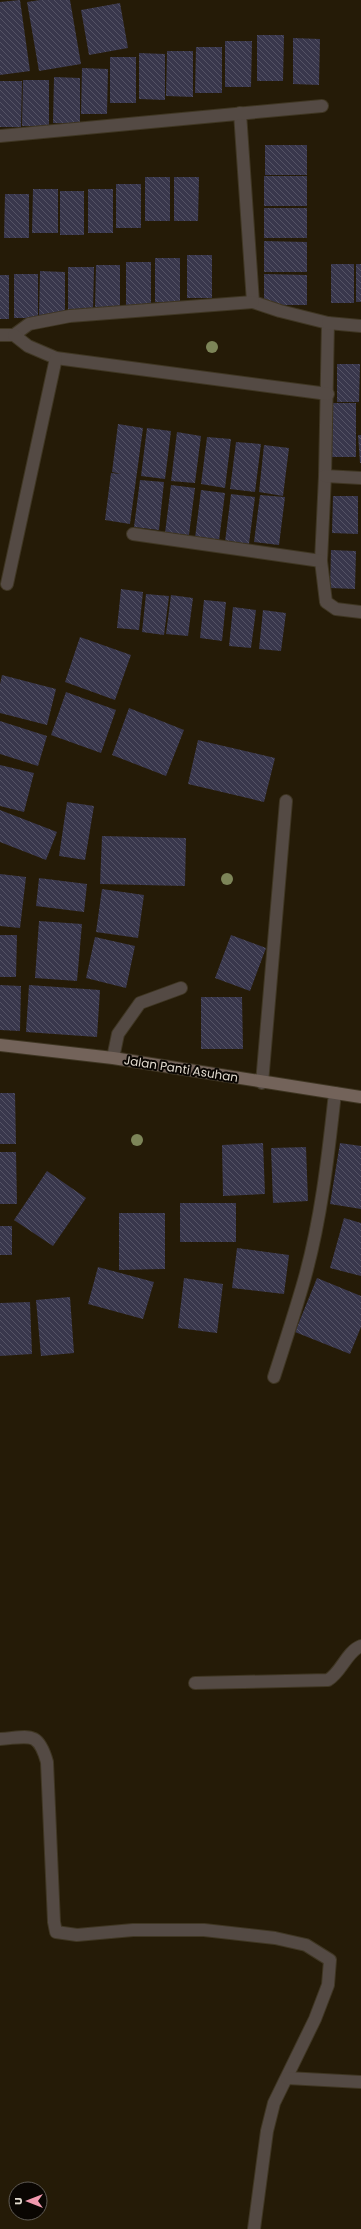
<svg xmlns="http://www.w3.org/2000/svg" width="361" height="2229" viewBox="0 0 361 2229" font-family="Poppins,sans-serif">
  <defs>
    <pattern id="building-back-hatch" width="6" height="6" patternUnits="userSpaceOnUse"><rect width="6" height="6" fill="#39374c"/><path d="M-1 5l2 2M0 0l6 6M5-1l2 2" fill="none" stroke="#555365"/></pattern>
  </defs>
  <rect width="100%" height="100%" fill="#251b07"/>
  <g fill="url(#building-back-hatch)">
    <polygon points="20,0 30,71 0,75 0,2"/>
    <polygon points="40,0 70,0 81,64 39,71 27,2"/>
    <polygon points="120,3 128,48 89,55 81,10"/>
    <polygon points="257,35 284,35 283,81 257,81"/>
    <polygon points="293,38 320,39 319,85 293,84"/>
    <polygon points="225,41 252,41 251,87 225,87"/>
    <polygon points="196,47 222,47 222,93 195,93"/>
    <polygon points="167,51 193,51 193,97 166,96"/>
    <polygon points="139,53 165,54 165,100 139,99"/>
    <rect x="110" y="57" width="26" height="46"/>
    <polygon points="82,68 108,69 107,114 81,114"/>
    <polygon points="54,77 80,78 80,124 53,123"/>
    <polygon points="23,80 49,80 49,126 22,126"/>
    <polygon points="0,81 22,81 21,127 0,127"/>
    <rect x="265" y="145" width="42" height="30"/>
    <rect x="264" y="176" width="43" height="30"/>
    <rect x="145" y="177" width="25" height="44"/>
    <polygon points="174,177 199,177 198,221 174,221"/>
    <rect x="116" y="184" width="25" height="44"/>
    <polygon points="33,189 58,189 58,233 32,233"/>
    <rect x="88" y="189" width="25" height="44"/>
    <rect x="60" y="191" width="24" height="44"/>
    <polygon points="5,194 29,194 29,238 4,238"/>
    <rect x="264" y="208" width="43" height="30"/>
    <polygon points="264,241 307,242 307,272 264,272"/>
    <rect x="187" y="255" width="25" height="43"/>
    <rect x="155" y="258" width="25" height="44"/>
    <rect x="126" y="262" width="25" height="44"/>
    <rect x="331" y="264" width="23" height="39"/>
    <rect x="356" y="264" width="5" height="38"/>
    <polygon points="96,265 120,265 120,309 95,309"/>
    <polygon points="68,267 94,267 93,311 68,311"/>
    <polygon points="40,271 65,272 65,316 39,315"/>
    <rect x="14" y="274" width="24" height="44"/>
    <polygon points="264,274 307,275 307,305 264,305"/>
    <rect x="0" y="275" width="9" height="44"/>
    <polygon points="337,364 360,364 359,402 337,402"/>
    <polygon points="331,403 356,403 356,457 330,457"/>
    <polygon points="118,424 143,428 130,524 105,520 111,473 121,474 112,472"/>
    <polygon points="147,428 171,431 165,479 141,476"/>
    <polygon points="177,432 201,436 195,483 171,481"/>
    <polygon points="358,435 361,435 361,463 360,463"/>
    <polygon points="207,437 231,439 225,488 201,484"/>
    <polygon points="236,442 261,444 255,492 230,489"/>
    <polygon points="264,445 289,448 283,496 259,492"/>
    <polygon points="140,480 164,482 159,530 134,527"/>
    <polygon points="171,485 195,488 189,535 165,533"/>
    <polygon points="201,490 225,493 219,541 195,538"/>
    <polygon points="231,494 255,497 249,544 225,542"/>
    <polygon points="260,495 285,497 279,545 254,542"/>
    <polygon points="333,496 358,496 358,534 332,533"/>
    <polygon points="331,550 356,551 355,589 330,588"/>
    <polygon points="121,589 143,592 139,630 117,628"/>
    <polygon points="146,594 169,596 164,635 142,632"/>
    <polygon points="171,595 193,598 188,636 166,634"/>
    <polygon points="204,600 226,602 222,641 200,638"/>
    <polygon points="233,607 256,610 251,648 229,646"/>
    <polygon points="263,610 286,613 281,651 259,649"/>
    <polygon points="80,637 131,655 115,700 65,682"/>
    <polygon points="2,675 56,689 47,725 0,713 0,684"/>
    <polygon points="66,692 116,710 101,753 51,735"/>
    <polygon points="129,708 184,730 166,776 112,755"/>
    <polygon points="0,721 47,736 38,766 0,754"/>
    <polygon points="198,740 275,758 264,802 188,784"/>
    <polygon points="0,765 34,773 24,812 0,806"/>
    <polygon points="67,802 94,806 85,860 59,856"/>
    <polygon points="0,810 57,832 46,860 0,842"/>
    <polygon points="102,836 186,838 185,886 100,884"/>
    <polygon points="0,874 26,877 20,928 0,926"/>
    <polygon points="39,878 87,884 84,912 36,906"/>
    <polygon points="102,889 144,895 138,938 96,932"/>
    <polygon points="39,921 82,924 77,981 35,978"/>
    <polygon points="0,935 17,935 16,977 0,977"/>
    <polygon points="231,935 266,948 250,991 215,978"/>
    <polygon points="95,937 135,946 126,988 86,978"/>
    <polygon points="0,985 21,986 20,1031 0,1030"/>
    <polygon points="29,985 100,990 97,1037 26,1032"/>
    <polygon points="201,997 242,997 243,1049 201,1049"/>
    <polygon points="0,1093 15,1093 16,1144 0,1144"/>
    <polygon points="263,1143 265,1194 223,1196 222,1145"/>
    <polygon points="340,1143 361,1146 361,1209 330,1204"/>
    <polygon points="306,1147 308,1201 273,1203 271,1148"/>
    <polygon points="0,1152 16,1152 17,1204 0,1204"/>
    <polygon points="47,1171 86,1198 53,1246 14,1220"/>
    <rect x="180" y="1203" width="56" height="39"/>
    <polygon points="119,1213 165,1213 165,1269 119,1270"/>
    <polygon points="344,1218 361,1223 361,1276 330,1268"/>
    <rect x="0" y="1226" width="12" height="29"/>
    <polygon points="237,1248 289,1255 284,1294 232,1288"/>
    <polygon points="98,1267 154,1282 143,1319 88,1304"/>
    <polygon points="184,1278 223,1284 217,1333 178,1328"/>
    <polygon points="317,1278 361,1296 361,1327 350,1354 295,1332"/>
    <polygon points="70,1297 74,1353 41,1356 36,1300"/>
    <polygon points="30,1302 32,1354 0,1356 0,1303"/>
  </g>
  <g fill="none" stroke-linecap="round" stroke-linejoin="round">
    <g stroke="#3f3623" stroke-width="14">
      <g id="street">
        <polyline points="240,113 253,302 280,311 328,323 325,476 321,561 326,602 336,609 361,612"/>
        <polyline points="0,136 322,106"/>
        <polyline points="328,323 361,326"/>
        <polyline points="0,335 14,335 29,324 70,316 253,302"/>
        <polyline points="14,335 28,346 56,358 328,394"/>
        <polyline points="325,476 361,478"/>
        <polyline points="133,534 321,561"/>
        <polyline points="7,584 56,358"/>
        <polyline points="113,1058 118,1034 140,1003 181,988"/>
        <polyline points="262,1083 286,801"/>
        <path d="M274,1377C284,1346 294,1315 303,1284C321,1222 328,1157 335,1093"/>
        <path d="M195,1683L328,1680C341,1673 347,1651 361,1646"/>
        <path d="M0,1739C29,1737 38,1730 47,1762L54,1922L56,1932L77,1935L133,1930H204L275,1938L306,1945L330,1960L328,1985L315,2019L274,2103L267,2131L254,2229"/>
        <polyline points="287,2078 361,2082"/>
      </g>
    </g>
    <g stroke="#3f3623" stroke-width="14">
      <polyline id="secondary" points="0,1045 113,1058 361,1097"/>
    </g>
    <use href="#street" stroke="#544a44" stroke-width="12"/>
    <use href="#secondary" stroke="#73635a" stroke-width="12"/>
  </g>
  <g fill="#7d8558">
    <circle cx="212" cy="347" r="6"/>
    <circle cx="227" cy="879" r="6"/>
    <circle cx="137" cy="1140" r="6"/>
  </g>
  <g text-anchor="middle" stroke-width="4" stroke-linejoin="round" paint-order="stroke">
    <g font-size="12" fill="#e2dbcf" stroke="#0a0602">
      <text transform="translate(181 1069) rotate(9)" y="4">Jalan Panti Asuhan</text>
    </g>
  </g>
  <g transform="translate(28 2201) rotate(270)"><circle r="19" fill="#0a0602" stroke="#605b54"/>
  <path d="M0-3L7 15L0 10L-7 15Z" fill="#f29aaf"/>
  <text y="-6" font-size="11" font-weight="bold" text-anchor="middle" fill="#e2dbcf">U</text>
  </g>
</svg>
